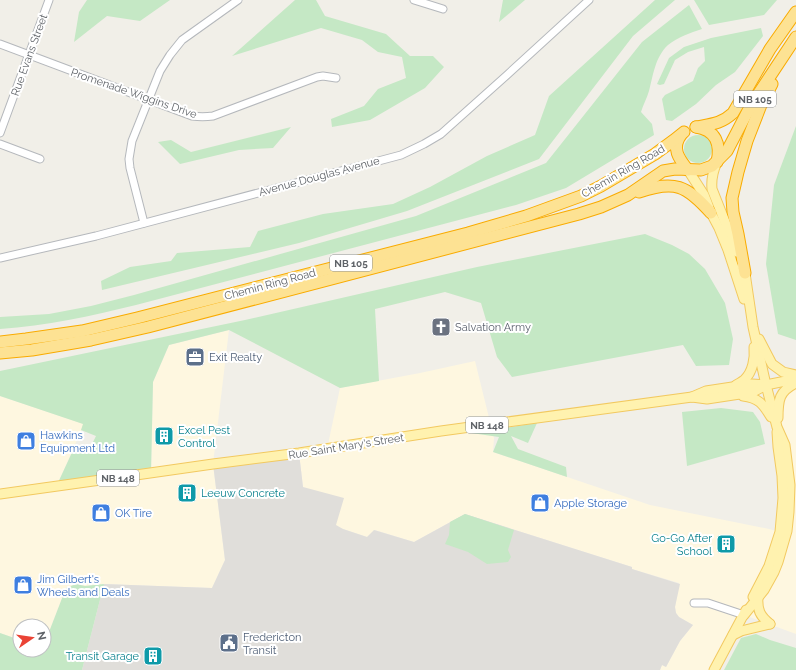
<svg xmlns="http://www.w3.org/2000/svg" width="796" height="670" viewBox="0 0 796 670" font-family="Raleway,sans-serif">
  <rect width="100%" height="100%" fill="#f1efe8"/>
  <g fill="#fef7e0">
    <polygon points="229,330 213,464 225,560 212,588 104,584 85,586 76,584 66,588 44,645 44,626 20,626 20,640 0,633 0,396 84,424 57,486 151,473 153,382 169,345"/>
    <polygon points="475,361 494,438 493,452 650,505 769,529 780,532 783,547 777,427 781,395 796,383 796,634 744,615 714,670 660,670 662,665 666,667 680,641 693,625 679,617 676,613 675,607 679,583 632,569 632,567 465,514 414,542 375,530 367,537 343,529 336,526 303,487 299,453 327,449 340,388 420,373"/>
  </g>
  <polygon fill="#e0deda" points="299,453 303,487 344,498 336,525 343,529 367,537 374,530 414,542 465,514 632,567 632,569 680,584 675,607 676,613 679,617 693,625 680,641 666,667 662,665 660,670 82,670 104,584 212,588 225,560 213,464"/>
  <g fill="#c5e8c5">
    <polygon points="87,0 170,0 140,21 107,16 74,42 79,12"/>
    <polygon points="295,0 316,0 325,16 386,34 410,56 433,56 444,67 425,88 370,120 332,127 331,119 364,106 378,89 406,78 402,57 378,52 362,40 321,28 232,56"/>
    <polygon points="503,0 525,0 499,22"/>
    <polygon points="655,0 675,0 633,36 539,159 407,211 299,243 102,290 101,281 130,267 171,261 177,253 250,247 258,231 323,214 393,204 430,187 487,156 535,135 549,96"/>
    <polygon points="694,0 777,0 764,15 709,25"/>
    <path d="M689,5L702,29C690,33 678,37 668,45C655,57 653,76 649,91C647,98 643,105 641,112L652,124L654,135L566,188L516,205L136,305C91,316 46,326 0,329V317L49,314L91,306L134,295L416,216L546,163L642,42Z"/>
    <polygon points="761,28 763,36 735,72 716,85 696,104 672,121 666,120 662,99 665,95 693,81 698,68 705,61 704,47 688,52 675,60 664,84 660,85 657,84 669,58 684,47 711,38"/>
    <polygon points="796,126 796,340 778,334 766,264 774,185"/>
    <polygon points="291,127 273,148 239,150 180,164 158,142 171,140 191,152"/>
    <circle cx="698" cy="149" r="14"/>
    <polygon points="645,234 672,245 689,254 705,269 725,303 733,339 729,365 696,366 683,345 512,377 497,357 481,303 445,292 375,309 379,381 340,388 229,330 169,345 153,382 151,473 56,487 75,446 89,450 96,436 81,430 83,424 0,396 0,371 245,320 477,267"/>
    <polygon points="721,408 753,412 760,422 765,444 687,466 682,412"/>
    <polygon points="537,423 528,443 511,436 518,449 566,467 567,477 493,452 499,437 471,433"/>
    <polygon points="465,514 514,530 508,550 511,557 508,562 487,564 468,552 445,544 449,535 450,522"/>
    <polygon points="76,584 85,586 104,584 82,670 0,670 0,633 20,640 20,650 44,650 44,645 66,588"/>
    <polygon points="756,634 770,640 796,648 796,670 724,670 741,638"/>
  </g>
  <g fill="none" stroke-linecap="round" stroke-linejoin="round">
    <g stroke="#b5b8bc" stroke-width="9">
      <g id="minor">
        <polyline points="414,0 443,9"/>
        <path d="M0,44L192,116C199,117 206,117 213,116L317,77L323,76L336,78"/>
        <polyline points="0,133 49,0"/>
        <polyline points="0,144 40,159"/>
        <polyline points="144,223 130,168 129,159 132,141 160,71 170,55 182,40 238,0"/>
        <polyline points="0,258 96,236 401,155 424,144 441,134 507,75 589,0"/>
        <polyline points="694,603 708,603 744,615"/>
      </g>
    </g>
    <g stroke="#f2c960" stroke-width="11">
      <g id="major">
        <path d="M717,162C713,171 711,179 712,189L737,252"/>
        <polyline points="688,170 704,195 711,213 719,228 728,250 744,299"/>
        <polyline points="742,266 745,273 753,327 766,385 777,427 785,445 790,485 789,512 787,531 778,562 774,572 764,590 744,615"/>
        <polyline points="759,339 772,364 783,372 796,375"/>
        <path d="M736,385C739,383 742,382 744,380C753,372 755,358 754,347"/>
        <path d="M743,396C759,398 763,404 771,417"/>
        <polyline points="692,397 706,391 752,384 766,385 796,379"/>
        <path d="M778,418C778,400 779,391 796,383"/>
        <polyline points="0,494 122,477 213,464 299,453 441,431 692,397 707,399 753,392 766,385"/>
        <polyline points="753,597 769,566 780,532 783,498 782,476 778,447 777,432"/>
        <path d="M758,597C757,610 760,616 770,624"/>
        <polyline points="733,635 741,631 770,624"/>
        <polyline points="714,670 746,610"/>
      </g>
    </g>
    <g stroke="#f9ab00" stroke-width="13">
      <g id="highway">
        <path d="M696,127C712,124 721,124 733,113L770,49L796,12"/>
        <path d="M696,127C716,130 721,144 717,162"/>
        <path d="M681,135C671,148 679,159 688,170"/>
        <path d="M639,192C675,180 686,185 711,213"/>
        <polyline points="745,273 738,234 733,212 732,198 738,172 747,141 761,105 772,84"/>
        <polyline points="0,342 26,339 82,331 137,318 468,233 526,216 581,196 601,186 655,154 674,140 684,132"/>
        <polyline points="0,353 32,350 91,340 148,327 579,214 601,207 628,195 663,171 675,169 701,170 712,166 727,151 751,105 796,37"/>
      </g>
    </g>
    <use href="#minor" stroke="#fff" stroke-width="7"/>
    <use href="#major" stroke="#fff2af" stroke-width="9"/>
    <use href="#highway" stroke="#fde293" stroke-width="11"/>
  </g>
  <defs>
    <g id="church-square" transform="scale(1)"><rect x="-9" y="-9" width="18" height="18" rx="4" fill="#6b7280" stroke="#fff"/><path d="M-1.2-6h2.4v3.5h3.3v2.4h-3.3V6h-2.4V-.1h-3.3v-2.4h3.3Z" fill="#fff"/></g>
    <g id="office-square" transform="scale(1)"><rect x="-9" y="-9" width="18" height="18" rx="4" fill="#5c6f8a" stroke="#fff"/><path d="M-6-3h4V-5.5h4V-3h4V5H-6ZM-1-4.5V-3h2v-1.5ZM-6 0V1H6V0Z" fill="#fff"/></g>
    <g id="building-square" transform="scale(1)"><rect x="-9" y="-9" width="18" height="18" rx="4" fill="#0f9aa8" stroke="#fff"/><path d="M-4-6H4V6H1V3H-1V6H-4ZM-2.5-4.3h1.7v1.8h-1.7ZM.8-4.3h1.7v1.8H.8ZM-2.5-1h1.7V.8h-1.7ZM.8-1h1.7V.8H.8Z" fill="#fff"/></g>
    <g id="shop-square" transform="scale(1)"><rect x="-9" y="-9" width="18" height="18" rx="4" fill="#3f7fe0" stroke="#fff"/><path d="M-5-2.5h2.3a2.7 3.5 0 0 1 5.4 0H5L5.5 6h-11ZM-1.5-2.5h3a1.5 2.3 0 0 0-3 0Z" fill="#fff"/></g>
    <g id="civic-square" transform="scale(1)"><rect x="-9" y="-9" width="18" height="18" rx="4" fill="#5c6f8a" stroke="#fff"/><path d="M-.6-6.5H3V-4.5H.6V-3L4-1V1h2V6H-6V1h2V-1L-.6-3ZM-1.2 2.5V6h2.4V2.5Z" fill="#fff"/></g>
  </defs>
  <g fill-rule="evenodd">
    <use href="#church-square" x="441" y="327"/>
    <use href="#office-square" x="195" y="357"/>
    <use href="#building-square" x="164" y="436"/>
    <use href="#shop-square" x="26" y="441"/>
    <use href="#building-square" x="187" y="493"/>
    <use href="#shop-square" x="540" y="503"/>
    <use href="#shop-square" x="101" y="513"/>
    <use href="#building-square" x="726" y="544"/>
    <use href="#shop-square" x="23" y="585"/>
    <use href="#civic-square" x="229" y="643"/>
    <use href="#building-square" x="153" y="656"/>
  </g>
  <g text-anchor="middle" stroke-width="4" stroke-linejoin="round" paint-order="stroke">
    <g fill="#fff" stroke="#8f9295" stroke-width="1">
      <rect x="734" y="91" width="42" height="16" rx="3"/>
      <rect x="330" y="255" width="42" height="16" rx="3"/>
      <rect x="466" y="417" width="42" height="16" rx="3"/>
      <rect x="97" y="470" width="42" height="16" rx="3"/>
    </g>
    <g font-size="10" font-weight="bold" fill="#5f6368">
      <text x="755" y="103">NB 105</text>
      <text x="351" y="267">NB 105</text>
      <text x="487" y="429">NB 148</text>
      <text x="118" y="482">NB 148</text>
    </g>
    <g font-size="11" fill="#5f6368" stroke="#fff">
      <text transform="translate(29 55) rotate(-70)" y="4">Rue Evans Street</text>
      <text transform="translate(134 93) rotate(19)" y="4">Promenade Wiggins Drive</text>
      <text transform="translate(623 171) rotate(-30)" y="4">Chemin Ring Road</text>
      <text transform="translate(319 176) rotate(-15)" y="4">Avenue Douglas Avenue</text>
      <text transform="translate(270 284) rotate(-15)" y="4">Chemin Ring Road</text>
      <text transform="translate(346 446) rotate(-9)" y="4">Rue Saint Mary's Street</text>
    </g>
    <g font-size="11" fill="#5b616d" stroke="#fff" text-anchor="start">
      <text x="455" y="331">Salvation Army</text>
    </g>
    <g font-size="11" fill="#4e5e75" stroke="#fff" text-anchor="start">
      <text x="209" y="361">Exit Realty</text>
      <text x="243" y="641">Fredericton<tspan x="243" dy="13">Transit</tspan></text>
    </g>
    <g font-size="11" fill="#0d838f" stroke="#fff" text-anchor="start">
      <text x="178" y="434">Excel Pest<tspan x="178" dy="13">Control</tspan></text>
      <text x="201" y="497">Leeuw Concrete</text>
      <text x="712" y="542" text-anchor="end">Go-Go After<tspan x="712" dy="13">School</tspan></text>
      <text x="139" y="660" text-anchor="end">Transit Garage</text>
    </g>
    <g font-size="11" fill="#366cbe" stroke="#fff" text-anchor="start">
      <text x="40" y="439">Hawkins<tspan x="40" dy="13">Equipment Ltd</tspan></text>
      <text x="554" y="507">Apple Storage</text>
      <text x="115" y="517">OK Tire</text>
      <text x="37" y="583">Jim Gilbert's<tspan x="37" dy="13">Wheels and Deals</tspan></text>
    </g>
  </g>
  <g transform="translate(32 638) rotate(77)"><circle r="19" fill="#ffffff" stroke="#bfc1c3"/>
  <path d="M0-3L7 15L0 10L-7 15Z" fill="#ea4335"/>
  <text y="-6" font-size="11" font-weight="bold" text-anchor="middle" fill="#5f6368">N</text>
  </g>
</svg>
